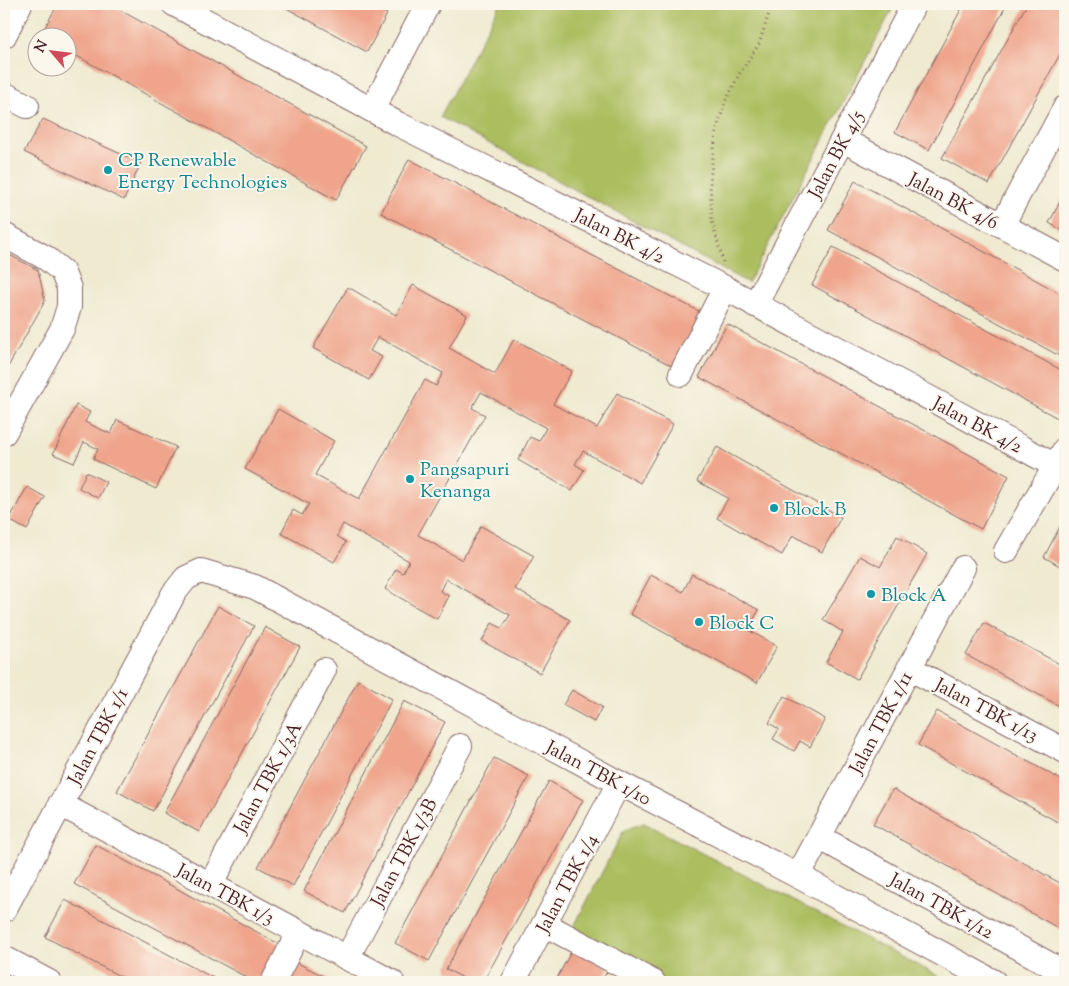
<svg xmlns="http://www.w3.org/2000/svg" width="1069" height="986" viewBox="0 0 1069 986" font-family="'Sorts Mill Goudy',serif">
  <rect width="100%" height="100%" fill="#fbf7ec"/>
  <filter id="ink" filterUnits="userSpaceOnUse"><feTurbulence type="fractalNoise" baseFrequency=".02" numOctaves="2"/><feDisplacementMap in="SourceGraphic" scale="10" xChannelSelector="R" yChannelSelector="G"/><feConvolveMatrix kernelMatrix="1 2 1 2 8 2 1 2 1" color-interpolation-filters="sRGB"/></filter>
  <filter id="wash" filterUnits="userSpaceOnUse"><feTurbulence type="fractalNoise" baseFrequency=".0096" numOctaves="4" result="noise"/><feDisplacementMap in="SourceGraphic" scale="20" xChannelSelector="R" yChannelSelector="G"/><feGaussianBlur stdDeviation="1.12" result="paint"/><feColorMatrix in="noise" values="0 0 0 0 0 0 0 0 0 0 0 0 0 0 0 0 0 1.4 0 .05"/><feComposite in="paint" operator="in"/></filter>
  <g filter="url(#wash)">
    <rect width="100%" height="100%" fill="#efead0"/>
    <g fill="#acbd5f" stroke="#7b6e45">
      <polygon points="500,4 895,4 748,283 440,117"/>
      <polygon points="644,823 950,982 658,982 569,936 624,830"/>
    </g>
    <g id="blocks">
      <g fill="#efa48b">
        <polygon points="58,4 109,4 366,146 336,200 68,51 68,38 40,36"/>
        <polygon points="279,4 369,4 387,14 367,52"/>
        <polygon points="964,4 1007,4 929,150 895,132"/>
        <polygon points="1027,4 1065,4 1065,45 989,184 942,158"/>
        <polygon points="43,119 141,163 124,200 24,152"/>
        <polygon points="409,159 704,314 676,368 381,213"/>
        <polygon points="855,181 1065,296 1065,359 828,230"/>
        <polygon points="1065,192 1065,232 1049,223"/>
        <polygon points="833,247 1065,372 1065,422 812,285"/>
        <polygon points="4,252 38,270 45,301 4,374"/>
        <polygon points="413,285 467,315 449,348 495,374 514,339 572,371 553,404 597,428 617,393 673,424 640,483 583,451 575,464 584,470 572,491 518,460 530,437 539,441 546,428 481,392 472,408 485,415 418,535 462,560 481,526 534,556 515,589 570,620 540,673 482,641 492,623 502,628 510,615 446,579 440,591 449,596 437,619 385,589 396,569 403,573 409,561 343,524 337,536 346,542 334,562 281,533 293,510 302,515 309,504 245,469 278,409 334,441 315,475 359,499 425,380 436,386 443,373 378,337 370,351 382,357 369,380 313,348 348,287 396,315"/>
        <polygon points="727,324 1009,476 981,529 699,377"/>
        <polygon points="76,405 90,412 85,422 111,434 117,420 176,447 156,489 93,459 98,449 84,442 74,463 53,454"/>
        <polygon points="717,447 841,517 822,552 793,535 782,555 717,518 728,498 697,481"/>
        <polygon points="86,472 106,482 98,498 79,488"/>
        <polygon points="27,487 45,497 27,530 9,520"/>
        <polygon points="1065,517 1065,569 1044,557"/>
        <polygon points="897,536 927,554 857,679 826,662 843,632 823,620 860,556 880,567"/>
        <polygon points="692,574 759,610 748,630 777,646 757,683 630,614 651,575 683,592"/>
        <polygon points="218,606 254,626 153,811 117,791"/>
        <polygon points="984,623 1065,667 1065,709 966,655"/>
        <polygon points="265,627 300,647 199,832 164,813"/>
        <polygon points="358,680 392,699 293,886 258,867"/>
        <polygon points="572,690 602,707 594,722 563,705"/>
        <polygon points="784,696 825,719 810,747 800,741 794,751 773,739 779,729 769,723"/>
        <polygon points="404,701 445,722 345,913 304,891"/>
        <polygon points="937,711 1065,782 1065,826 918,745"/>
        <polygon points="494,758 529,776 429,961 395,943"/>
        <polygon points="549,781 583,800 483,982 471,982 446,969"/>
        <polygon points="893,789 1065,886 1065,932 873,824"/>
        <polygon points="96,845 281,945 261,982 255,982 74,884"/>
        <polygon points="65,900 221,982 131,982 45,937"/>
        <polygon points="573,948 609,968 601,982 555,982"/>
        <polygon points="292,960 335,982 281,982"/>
      </g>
    </g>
  </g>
  <g filter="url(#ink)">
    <use href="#blocks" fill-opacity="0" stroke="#846665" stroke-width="1"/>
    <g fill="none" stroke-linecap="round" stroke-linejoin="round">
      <g stroke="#846665" stroke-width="26">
        <g id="minor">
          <polyline points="174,4 398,124 725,288 1065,471"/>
          <polyline points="4,36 20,4"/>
          <polyline points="4,94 27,106"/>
          <polyline points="372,110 428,4"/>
          <polyline points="843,140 1065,259"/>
          <polyline points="1002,225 1065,108"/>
          <polyline points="4,235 46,258 62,271 69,288 69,307 62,329 4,433"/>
          <polyline points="755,305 914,4"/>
          <polyline points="681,374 725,288"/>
          <polyline points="1006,551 1065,449"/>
          <polyline points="909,668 1065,751"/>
          <polyline points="60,804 392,982"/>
          <polyline points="819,837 1054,967 1065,971"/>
          <polyline points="798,876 963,568"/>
          <polyline points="211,884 324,670"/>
          <polyline points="4,910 174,593 186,578 201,571 255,587 619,783 798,876 994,982"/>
          <polyline points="544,924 653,982"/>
          <polyline points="4,958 49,982"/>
          <polyline points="347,958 460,746"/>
          <polyline points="273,982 299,932"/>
          <polyline points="513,982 619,783"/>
        </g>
      </g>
      <polyline stroke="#846665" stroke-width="3" stroke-dasharray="1 4" stroke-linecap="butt" points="723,262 712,221 710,180 716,133 725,102 740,73 759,44 772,4"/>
      <use href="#minor" stroke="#fff" stroke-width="24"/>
    </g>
  </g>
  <g fill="#0f9aa8" stroke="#fbf7ec" stroke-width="2">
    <circle cx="108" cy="170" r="5"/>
    <circle cx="410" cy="479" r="5"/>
    <circle cx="774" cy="508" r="5"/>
    <circle cx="871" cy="594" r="5"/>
    <circle cx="699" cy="622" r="5"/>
  </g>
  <g text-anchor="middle" stroke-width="4" stroke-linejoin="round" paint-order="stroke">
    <g font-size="19" fill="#4a1f2b" stroke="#fbf7ec">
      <text transform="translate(835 154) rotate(-62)" y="7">Jalan BK 4/5</text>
      <text transform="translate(954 200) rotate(28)" y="7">Jalan BK 4/6</text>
      <text transform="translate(620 235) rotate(27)" y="7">Jalan BK 4/2</text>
      <text transform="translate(978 424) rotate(28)" y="7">Jalan BK 4/2</text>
      <text transform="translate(987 709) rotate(28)" y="7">Jalan TBK 1/13</text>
      <text transform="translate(880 722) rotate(-62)" y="7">Jalan TBK 1/11</text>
      <text transform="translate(97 736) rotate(-62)" y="7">Jalan TBK 1/1</text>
      <text transform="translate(599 772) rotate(28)" y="7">Jalan TBK 1/10</text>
      <text transform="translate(267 777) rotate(-62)" y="7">Jalan TBK 1/3A</text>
      <text transform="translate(403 852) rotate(-62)" y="7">Jalan TBK 1/3B</text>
      <text transform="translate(566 883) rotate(-62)" y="7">Jalan TBK 1/4</text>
      <text transform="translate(226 893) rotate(28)" y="7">Jalan TBK 1/3</text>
      <text transform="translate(942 905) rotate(29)" y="7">Jalan TBK 1/12</text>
    </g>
    <g font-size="19" fill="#0d838f" stroke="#fbf7ec" text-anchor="start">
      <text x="118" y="166">CP Renewable<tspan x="118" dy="22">Energy Technologies</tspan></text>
      <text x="420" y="475">Pangsapuri<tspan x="420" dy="22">Kenanga</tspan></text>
      <text x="784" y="515">Block B</text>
      <text x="881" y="601">Block A</text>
      <text x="709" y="629">Block C</text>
    </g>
  </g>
  <rect width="1069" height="986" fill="none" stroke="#fbf7ec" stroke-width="20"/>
  <g transform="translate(52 52) rotate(298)"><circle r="24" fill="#fbf7ec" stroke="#b4a19f"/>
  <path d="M0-4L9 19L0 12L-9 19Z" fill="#d1495b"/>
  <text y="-8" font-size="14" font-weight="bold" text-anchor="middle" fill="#4a1f2b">N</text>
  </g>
</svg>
